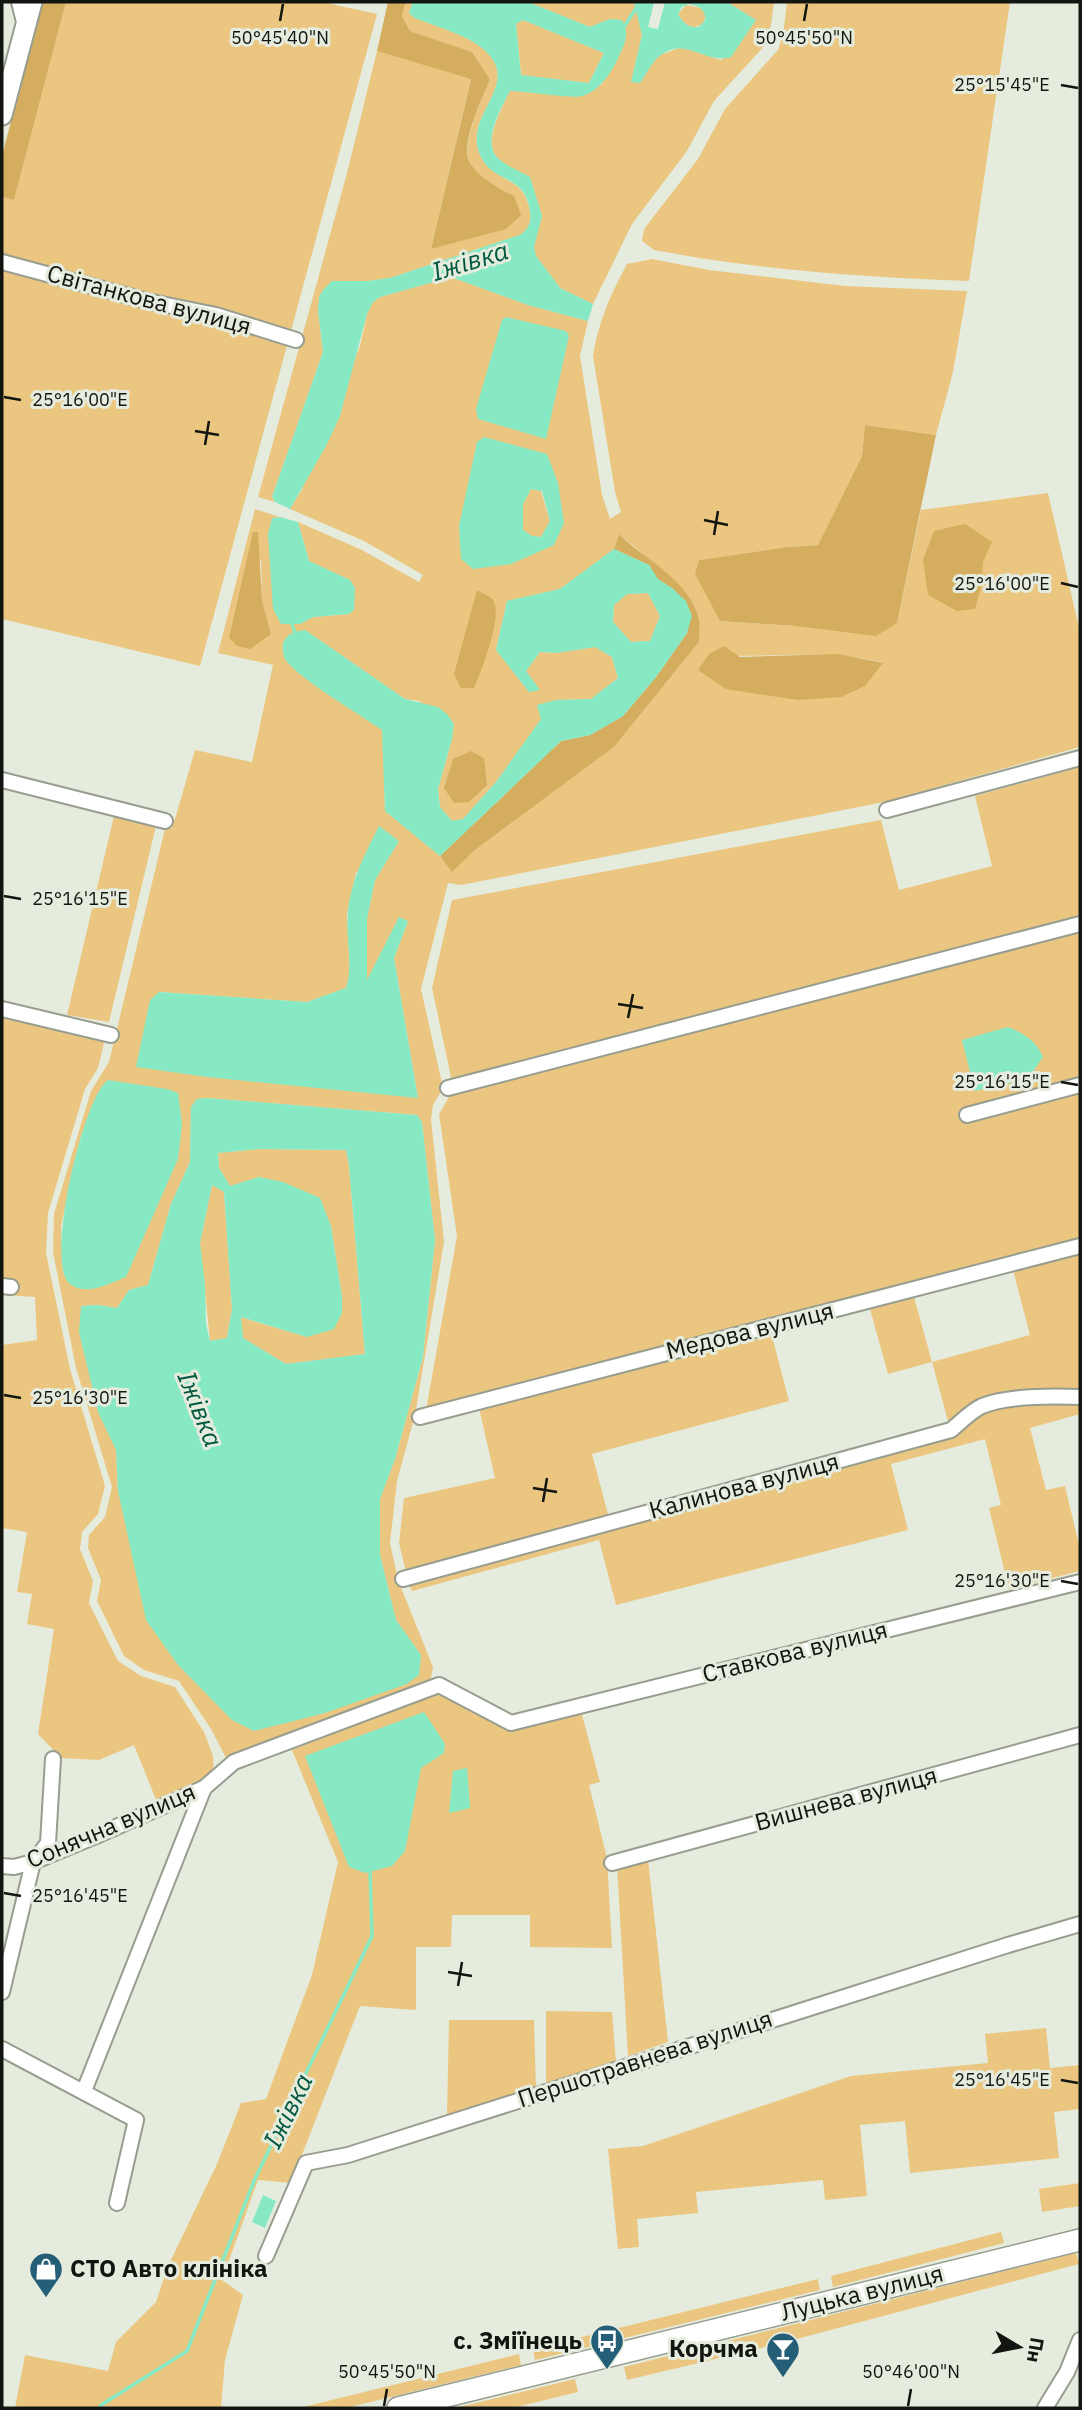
<svg xmlns="http://www.w3.org/2000/svg" width="1082" height="2410" viewBox="0 0 1082 2410" font-family="'IBM Plex Sans',sans-serif">
  <rect width="100%" height="100%" fill="#e6ecdd"/>
  <g fill="#eac681" fill-rule="evenodd">
    <polygon points="66,2 322,2 377,14 200,666 2,619 2,197 14,200"/>
    <path d="M406,2H413L409,13L415,18C433,25 453,31 470,40C538,80 456,112 482,159C495,183 525,175 530,212C532,223 528,229 520,235L390,278L368,281L318,310L323,352L272,497L275,502L258,497L347,173L377,51L471,78L431,249L514,196C499,188 479,179 470,163C460,144 483,97 490,79L472,52L410,31L402,16Z"/>
    <path d="M528,2H634L642,35L631,82L660,55L682,47L721,60L756,20L727,2H774L770,32L766,44L714,101L687,151L632,224L593,304L560,288L536,256L533,247L542,216L530,177C520,172 505,166 497,157C482,141 503,107 510,90L581,96L602,84L610,19L590,27Z"/>
    <path d="M787,2H1010L969,281C863,277 759,270 654,250L642,241L644,229L698,159L725,109L778,50L783,35Z"/>
    <polygon points="686,5 702,8 706,15 703,24 693,28 683,22 678,14"/>
    <polygon points="523,20 604,53 589,83 521,75 516,23"/>
    <path d="M652,259L709,270L845,286L967,291L953,372L936,435L865,425L862,456L818,545L787,547L700,560L720,621L796,626L897,623L921,510L1048,493L1080,632V747L884,802L461,885L448,883L421,989L443,1088L433,1105L431,1119L444,1242L415,1415L397,1481L390,1543L398,1580L433,1667L430,1682L226,1758L211,1729L179,1681L144,1670L124,1656L97,1601L101,1580L88,1548L89,1535L105,1517L112,1487L76,1368L53,1252L54,1214L91,1091L109,1062L165,829L175,819L195,750L252,762L273,665L218,653L255,509L280,517L272,518L300,624L313,617L349,614L354,588L350,580L309,561L298,522L362,550L419,582L423,575L364,541L290,509L302,489L360,346L367,314L373,302L380,297L451,277L528,305L588,321L580,356L602,495L610,519L621,512L615,492L593,356C598,323 611,293 627,264ZM546,454L554,544L459,526ZM619,534L642,553L699,642L614,747L475,850L452,871L440,856L385,811L383,730L305,630L405,699L419,701L452,739L438,789L440,807L452,821L463,819L496,782L556,700L591,699L618,678L612,657L595,647L556,653L540,652L526,671L529,692L496,650L507,601L560,589L614,549ZM261,558L262,600L271,634L237,646ZM709,654C767,660 826,647 883,663L797,700L763,693L699,670ZM399,841L375,880L367,919V982L408,921L394,958L418,1098L159,992L307,1002L346,988L350,976L347,914L356,873ZM207,1098L417,1115L422,1122L435,1240L423,1357L395,1459L380,1498V1555L396,1620L421,1655L118,1491L116,1450L81,1306L98,1305L117,1308L129,1290L148,1285L171,1204L190,1162L191,1107L197,1099ZM82,1131L63,1275L61,1226Z"/>
    <polygon points="531,489 541,491 550,521 541,537 532,536 523,530 523,504"/>
    <polygon points="648,593 660,616 650,641 631,642 613,622 614,605 627,594"/>
    <polygon points="1080,767 1080,918 452,1082 432,988 452,900 881,820 899,890 992,866 975,796"/>
    <polygon points="114,816 156,826 109,1022 67,1015"/>
    <polygon points="1080,932 1080,1241 426,1410 457,1236 439,1114 452,1092"/>
    <polygon points="2,1015 105,1039 98,1068 85,1089 48,1213 46,1253 70,1369 105,1486 98,1514 82,1532 80,1549 93,1581 89,1603 118,1661 141,1676 175,1687 204,1732 213,1756 214,1773 157,1802 134,1745 99,1760 61,1758 38,1734 54,1629 27,1624 32,1594 17,1592 27,1532 2,1528 2,1345 37,1340 35,1297 2,1295"/>
    <polygon points="259,1149 346,1150 349,1165 365,1354 286,1364 243,1338 240,1317 307,1337 342,1313 342,1297 331,1226 259,1177 230,1186 219,1168 218,1153"/>
    <polygon points="212,1185 224,1191 232,1309 227,1338 210,1341 200,1243"/>
    <polygon points="1080,1253 1080,1392 990,1398 949,1425 932,1362 888,1374 870,1309 914,1297 932,1362 1030,1335 1013,1270"/>
    <polygon points="772,1336 789,1401 592,1454 609,1518 406,1572 399,1543 404,1498 495,1478 479,1408"/>
    <polygon points="1080,1401 1080,1414 1030,1428 1046,1490 1065,1486 1080,1549 1080,1571 1009,1589 989,1508 1001,1505 985,1439 891,1464 908,1530 616,1605 599,1540 412,1591 408,1581 953,1433 992,1407"/>
    <polygon points="436,1692 511,1728 581,1711 600,1782 589,1785 607,1858 612,1948 530,1947 530,1915 452,1915 451,1947 416,1947 416,2010 360,2006 291,2183 258,2180 222,2280 243,2295 225,2360 221,2408 15,2408 25,2355 108,2371 116,2342 156,2302 168,2266 217,2164 241,2103 266,2099 312,1975 338,1862 292,1750"/>
    <polygon points="648,1859 668,2042 628,2056 617,1866"/>
    <polygon points="546,2011 612,2012 616,2062 546,2083"/>
    <polygon points="449,2020 534,2020 536,2090 447,2115"/>
    <polygon points="1046,2028 1050,2068 1080,2065 1080,2109 1054,2112 1059,2158 910,2173 905,2121 860,2125 867,2196 825,2200 823,2180 696,2192 698,2213 637,2219 639,2247 618,2249 608,2149 643,2146 851,2076 988,2063 985,2034"/>
    <polygon points="1080,2183 1080,2206 1042,2212 1039,2189"/>
    <polygon points="1001,2232 1004,2243 833,2287 831,2276"/>
    <polygon points="1076,2253 1079,2264 774,2345 627,2380 624,2367"/>
    <polygon points="818,2279 820,2290 535,2360 533,2349"/>
    <polygon points="519,2354 521,2365 346,2408 299,2408"/>
    <polygon points="575,2379 578,2392 512,2408 455,2408"/>
  </g>
  <g fill="#d5ad5e">
    <polygon points="42,2 66,2 14,200 2,197 2,156"/>
    <path d="M388,2H406L402,16L410,31L472,52L490,79C483,98 459,144 470,163C480,179 499,188 514,196L521,215L506,229L431,249L471,79L377,51Z"/>
    <polygon points="865,425 936,435 897,623 876,636 796,626 720,621 695,574 699,560 787,547 818,545 862,456"/>
    <polygon points="965,524 992,542 983,562 982,584 975,609 957,611 928,595 923,560 934,531"/>
    <polygon points="253,532 258,532 262,600 271,634 250,649 237,646 229,638"/>
    <path d="M619,534C645,560 690,580 699,620C700,627 699,635 699,642L614,747L475,850L452,872L440,856L561,741L590,735L623,716L656,677L687,633L672,588L658,580L649,565L614,549Z"/>
    <path d="M477,590C481,593 489,595 492,599C505,612 481,672 474,688H461L454,674Z"/>
    <polygon points="724,646 740,657 838,654 883,663 865,686 841,697 797,700 726,689 698,670 709,654"/>
    <polygon points="471,751 484,758 487,785 469,802 454,803 444,788 453,759"/>
  </g>
  <g fill="#86e9c3" fill-rule="evenodd">
    <path d="M413,2H528L590,27L610,19L622,20C630,33 625,44 619,56C612,72 600,91 582,96C572,99 524,91 510,91C502,106 482,141 497,157C505,166 520,171 530,177L542,216L534,247L536,256L560,288L593,304L588,321L528,305L451,277L380,297L373,302L367,314L340,416L326,446L290,509L275,502L272,497L323,352L318,310L319,297L323,290L332,281H368L390,278L520,235C528,229 532,223 530,212C526,175 495,183 482,159C456,112 538,80 470,40C453,31 433,25 415,18L409,13ZM523,20L604,53L589,83L521,75L516,24Z"/>
    <path d="M634,2H654L648,27L658,29L665,2H727L756,20L731,57C706,65 686,36 661,55C652,61 646,75 640,83L631,82L642,35ZM689,4C698,6 706,9 705,20L699,27C688,28 683,23 678,14L682,7Z"/>
    <polygon points="506,317 566,331 569,336 546,439 478,419 476,409 502,320"/>
    <path d="M484,437L547,454L558,483L564,523L554,545L511,564L473,569L461,559L459,526L477,442ZM531,489L542,491L550,521L541,537L532,536L523,530V504Z"/>
    <polygon points="280,517 298,522 309,561 350,580 355,588 354,610 349,614 313,617 300,624 281,624 273,609 268,534 272,518"/>
    <path d="M614,549L649,565L658,579L672,588L686,601L692,616L687,633L656,677L623,716L590,735L561,741L440,856L385,811L382,730C361,715 296,677 285,659C283,654 282,648 283,643C287,633 296,631 305,630L405,699L438,707L447,714L454,724L452,739L438,789L440,807L452,821L463,819L496,782L541,719L537,705L556,700L591,699L618,678L612,657L595,647L556,653L540,652L526,671L540,690L529,692L496,650L507,601L560,589ZM648,593L660,616L650,641L631,642L613,622L614,605L627,594Z"/>
    <path d="M379,826L399,841L375,880L367,919V980L399,917L408,921L394,958L418,1098L207,1077L136,1067L150,1000L159,992L307,1002L346,988C354,963 345,938 348,912C351,880 365,854 379,826Z"/>
    <path d="M1008,1027C1024,1033 1037,1042 1043,1057L1028,1079L975,1091L962,1040Z"/>
    <path d="M108,1080L167,1089L178,1093L182,1124L178,1159L126,1277C110,1283 87,1297 70,1284C44,1265 83,1097 108,1080Z"/>
    <path d="M207,1098L417,1115L422,1122L435,1240L423,1357L395,1459L380,1499V1555L396,1620L421,1655L419,1675L407,1684L325,1713L254,1731L232,1720L178,1665L146,1620L118,1491L116,1450L98,1412L79,1332L81,1306L98,1305L117,1308L129,1290L148,1285L171,1204L190,1162L191,1107L197,1099ZM259,1149L346,1150L349,1165L365,1354L286,1364L243,1338L241,1317L307,1337L334,1329L342,1313V1297L331,1226L320,1198L283,1182L259,1177L230,1186L219,1168L218,1153ZM212,1185L224,1192L232,1309L227,1338L210,1341L206,1324L205,1284L200,1243Z"/>
    <polygon points="424,1712 445,1744 444,1753 421,1768 405,1851 392,1866 365,1873 349,1867 305,1756"/>
    <polygon points="467,1768 470,1808 449,1813 453,1771"/>
    <polygon points="263,2195 276,2201 265,2228 252,2222"/>
  </g>
  <g fill="none" stroke-linecap="round" stroke-linejoin="round">
    <g stroke="#86e9c3" stroke-width="3.5">
      <polyline points="624,27 640,2"/>
      <polyline points="290,619 296,635"/>
      <polyline points="100,2408 101,2405 187,2351 254,2181 372,1936 370,1869"/>
    </g>
    <g stroke="#979d8f" stroke-width="18">
      <g id="street">
        <polyline points="19,2 25,26"/>
        <polyline points="2,262 147,301 216,315 296,340"/>
        <polyline points="2,780 165,821"/>
        <polyline points="887,810 1080,758"/>
        <polyline points="2,1009 111,1035"/>
        <polyline points="448,1088 1080,924"/>
        <polyline points="967,1115 1080,1085"/>
        <polyline points="2,1286 11,1287"/>
        <polyline points="420,1417 1080,1246"/>
        <path d="M403,1579L951,1430C961,1422 971,1411 982,1406C1006,1396 1053,1396 1080,1397"/>
        <polyline points="612,1863 1080,1735"/>
        <polyline points="2,1866 14,1867 33,1862 96,1836 204,1788 234,1762 439,1685 511,1723 1080,1582"/>
        <polyline points="2,1992 33,1862 48,1843 53,1759"/>
        <polyline points="2,2049 136,2120 117,2203"/>
        <polyline points="84,2091 204,1788"/>
        <polyline points="266,2256 306,2163 348,2155 1008,1945 1080,1924"/>
        <polyline points="1045,2408 1067,2372 1080,2340"/>
      </g>
    </g>
    <g stroke="#979d8f" stroke-width="23">
      <polyline id="secondary" points="2,115 32,2"/>
    </g>
    <g stroke="#979d8f" stroke-width="24">
      <polyline id="primary" points="398,2408 1080,2240"/>
    </g>
    <use href="#street" stroke="#fff" stroke-width="14"/>
    <use href="#secondary" stroke="#fff" stroke-width="19"/>
    <use href="#primary" stroke="#fff" stroke-width="21"/>
  </g>
  <path fill="none" stroke="#131510" stroke-width="2.5" d="M280,21L283,4M804,21L807,4M1061,85L1078,88M4,397L21,400M195,431L219,435M205,445L209,421M704,520L728,525M714,535L718,511M1061,583L1078,587M4,896L21,899M618,1004L643,1008M628,1018L633,994M1061,1082L1078,1085M4,1395L21,1398M533,1488L557,1492M543,1502L547,1478M1061,1581L1078,1584M4,1893L21,1896M448,1972L472,1976M458,1986L462,1962M1061,2080L1078,2083M384,2406L387,2389M908,2406L911,2389"/>
  <defs>
    <g id="shop-pin" transform="scale(1.75)"><path d="M0 17L-7.5 6A9.5 9.5 0 1 1 7.5 6Z" fill="#255e77" stroke="#e6ecdd"/><path d="M-5-2.5h2.3a2.7 3.5 0 0 1 5.4 0H5L5.5 6h-11ZM-1.5-2.5h3a1.5 2.3 0 0 0-3 0Z" fill="#fff"/></g>
    <g id="bus-pin" transform="scale(1.75)"><path d="M0 17L-7.5 6A9.5 9.5 0 1 1 7.5 6Z" fill="#255e77" stroke="#e6ecdd"/><path d="M-5-6H5V4H4V6H2V4H-2V6H-4V4H-5ZM-3.5-4V0h7V-4ZM-3.5 1.2v1.5H-2V1.2ZM2 1.2v1.5H3.5V1.2Z" fill="#fff"/></g>
    <g id="bar-pin" transform="scale(1.75)"><path d="M0 17L-7.5 6A9.5 9.5 0 1 1 7.5 6Z" fill="#255e77" stroke="#e6ecdd"/><path d="M-6-5H6L.8 .8V4.5H3.5V6h-7V4.5H-.8V.8Z" fill="#fff"/></g>
  </defs>
  <g fill-rule="evenodd">
    <use href="#shop-pin" x="46" y="2269"/>
    <use href="#bus-pin" x="607" y="2341"/>
    <use href="#bar-pin" x="783" y="2349"/>
  </g>
  <g text-anchor="middle" stroke-width="6" stroke-linejoin="round" paint-order="stroke">
    <g font-size="24" fill="#131510" stroke="#e6ecdd">
      <text transform="translate(149 300) rotate(15)" y="8">Світанкова вулиця</text>
      <text transform="translate(750 1331) rotate(-14)" y="8">Медова вулиця</text>
      <text transform="translate(744 1486) rotate(-15)" y="8">Калинова вулиця</text>
      <text transform="translate(795 1652) rotate(-14)" y="8">Ставкова вулиця</text>
      <text transform="translate(846 1799) rotate(-15)" y="8">Вишнева вулиця</text>
      <text transform="translate(111 1826) rotate(-23)" y="8">Сонячна вулиця</text>
      <text transform="translate(645 2059) rotate(-18)" y="8">Першотравнева вулиця</text>
      <text transform="translate(862 2293) rotate(-14)" y="8">Луцька вулиця</text>
    </g>
    <g font-size="24" font-weight="bold" fill="#131510" stroke="#e6ecdd" text-anchor="end">
      <text x="70" y="2277" text-anchor="start">СТО Авто клініка</text>
      <text x="582" y="2349">с. Зміїнець</text>
      <text x="758" y="2357">Корчма</text>
    </g>
    <g font-size="26" font-style="italic" fill="#025941" stroke="#e6ecdd">
      <text transform="translate(470 261) rotate(-17)" y="9">Іжівка</text>
      <text transform="translate(200 1409) rotate(68)" y="9">Іжівка</text>
      <text transform="translate(288 2111) rotate(-64)" y="9">Іжівка</text>
    </g>
  </g>
  <g font-size="18" text-anchor="middle" fill="#131510" stroke="#e6ecdd" stroke-width="6" stroke-linejoin="round" paint-order="stroke">
    <text x="804" y="44">50°45'50"N</text>
    <text x="280" y="44">50°45'40"N</text>
    <text x="1002" y="91">25°15'45"E</text>
    <text x="80" y="406">25°16'00"E</text>
    <text x="1002" y="590">25°16'00"E</text>
    <text x="80" y="905">25°16'15"E</text>
    <text x="1002" y="1088">25°16'15"E</text>
    <text x="80" y="1404">25°16'30"E</text>
    <text x="1002" y="1587">25°16'30"E</text>
    <text x="80" y="1902">25°16'45"E</text>
    <text x="1002" y="2086">25°16'45"E</text>
    <text x="387" y="2378">50°45'50"N</text>
    <text x="911" y="2378">50°46'00"N</text>
  </g>
  <rect width="1082" height="2410" fill="none" stroke="#131510" stroke-width="7"/>
  <g transform="translate(1019 2347) rotate(100)" stroke="#e6ecdd" stroke-width="5" paint-order="stroke">
  <path d="M0-5L12 26L0 18L-12 26Z" fill="#131510"/>
  <text y="-10" font-size="19" font-weight="bold" text-anchor="middle" fill="#131510">Пн</text>
  </g>
</svg>
